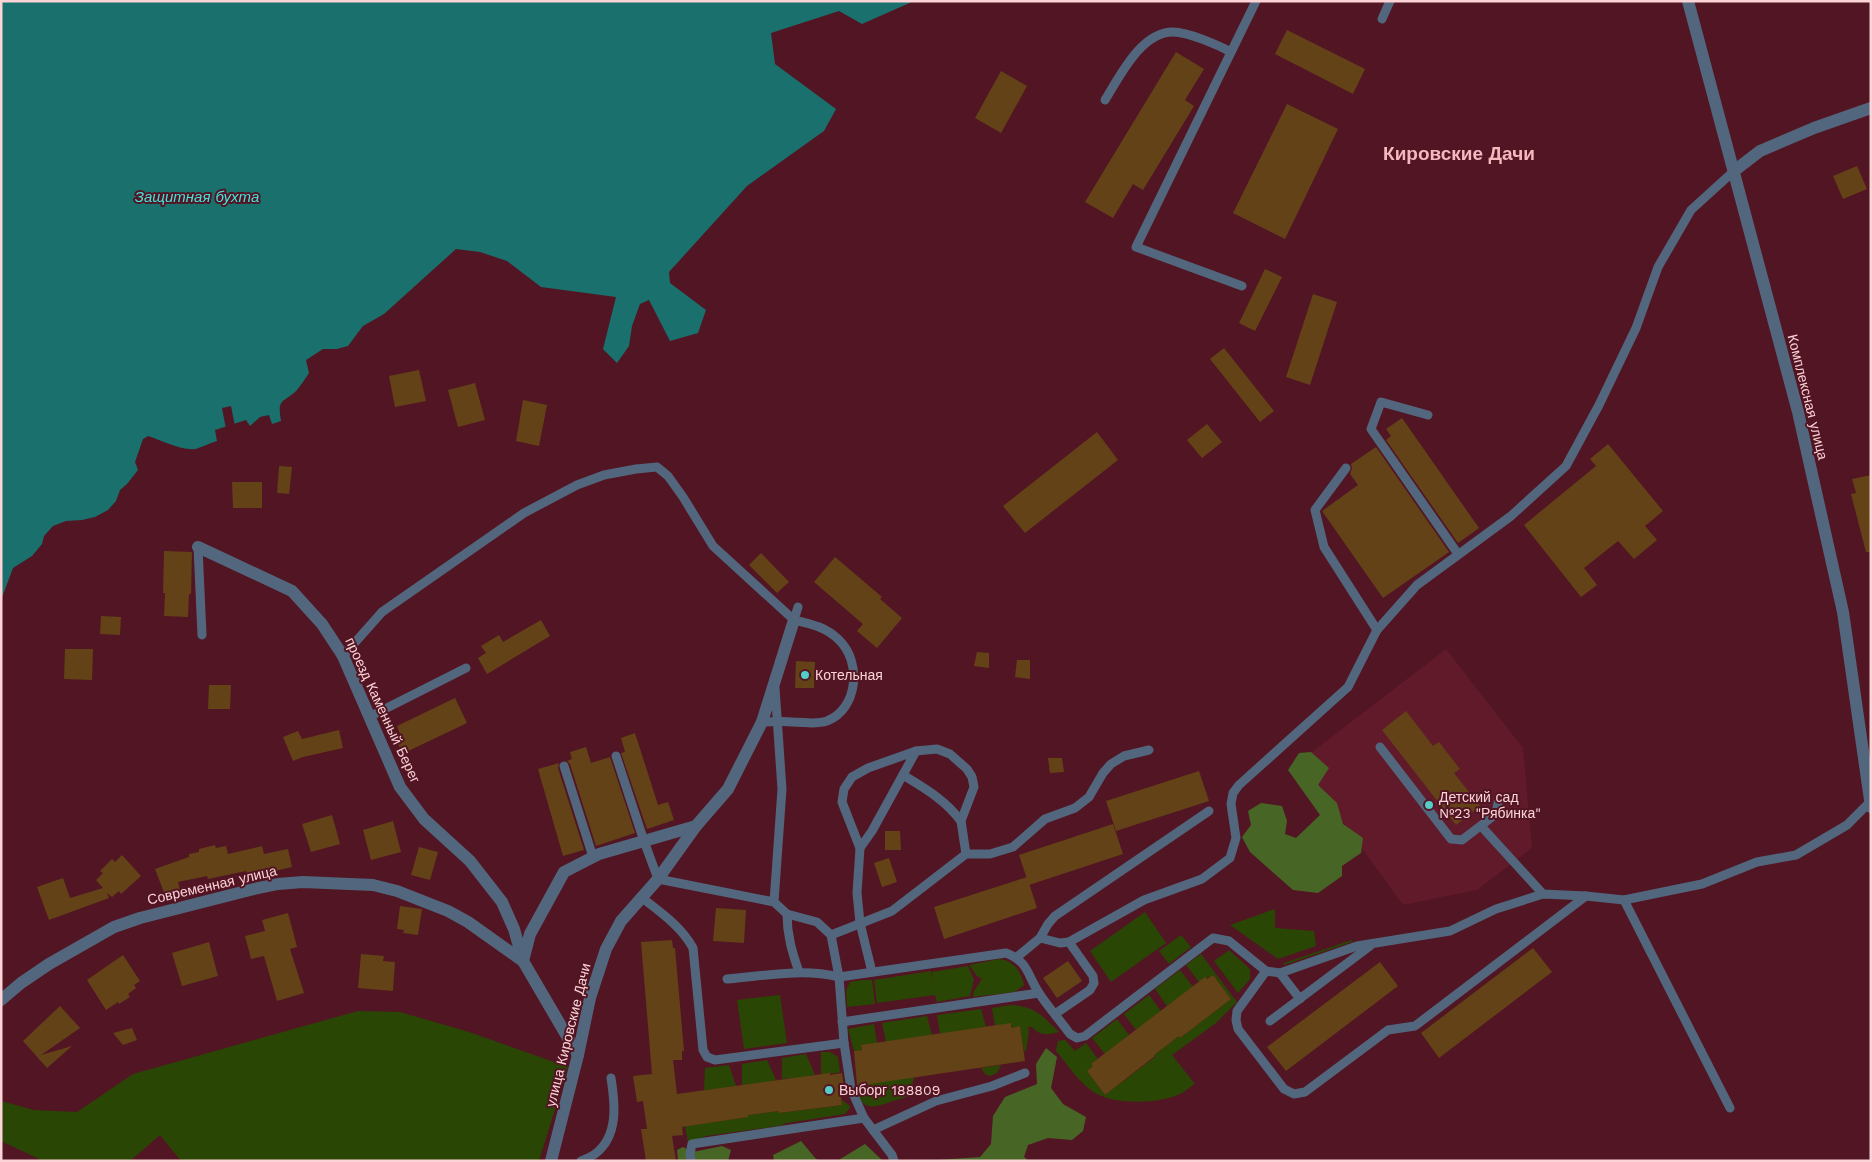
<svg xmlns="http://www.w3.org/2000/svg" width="1872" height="1162" viewBox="0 0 1872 1162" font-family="'Work Sans',sans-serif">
  <rect width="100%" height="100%" fill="#521523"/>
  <polygon fill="#601a2a" points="1446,649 1523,748 1532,848 1477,890 1403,905 1299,762"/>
  <g fill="#2a4604">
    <polygon points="1275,909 1275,928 1314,931 1316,946 1278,959 1230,925"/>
    <polygon points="1145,912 1166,943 1111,982 1090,951"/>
    <polygon points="1181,935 1191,947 1169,964 1159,951"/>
    <polygon points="1352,940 1352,942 1284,965 1284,963"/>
    <polygon points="1229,950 1250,969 1250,979 1238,993 1214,961"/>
    <path d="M1201,954L1237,1002L1216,1023L1172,1055L1195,1084C1191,1086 1187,1090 1182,1093C1160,1104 1113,1106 1092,1091C1078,1081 1067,1064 1056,1051L1058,1041L1065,1040L1075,1051L1086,1043L1098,1059L1091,1064L1093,1066L1087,1071L1105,1095L1155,1057L1154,1055L1179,1036L1180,1038L1231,999L1213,975L1199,982L1186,965Z"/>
    <path d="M999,959C1013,960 1021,971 1024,985L1015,992L973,997L974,991L982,979L977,976L969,965Z"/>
    <polygon points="968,966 974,980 970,996 937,1002 935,995 877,1003 874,980 931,971 933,984 932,972"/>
    <polygon points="1180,970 1193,987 1167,1006 1155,989"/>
    <polygon points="862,980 872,980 875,1004 847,1007 846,991 850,982"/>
    <polygon points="780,995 787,1043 744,1049 737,1000"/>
    <polygon points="1149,995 1161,1011 1136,1030 1124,1014"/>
    <path d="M1011,1005C1037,1007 1041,1015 1059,1032C1049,1035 1039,1036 1032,1027H1028L1029,1031L1026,1050L1024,1052L1020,1027L1011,1028V1024L995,1026L992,1008Z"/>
    <polygon points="981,1009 986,1027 940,1034 937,1015"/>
    <polygon points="358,1011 400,1012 469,1032 568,1067 539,1161 181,1161 160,1135 130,1161 40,1161 39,1159 1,1141 1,1101 34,1110 77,1112 133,1074"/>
    <polygon points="927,1016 932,1035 886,1042 882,1023"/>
    <polygon points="1117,1019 1129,1035 1105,1054 1092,1038"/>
    <polygon points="874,1024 877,1043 861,1045 862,1050 854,1051 848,1029"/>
    <polygon points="821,1052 830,1052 838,1057 840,1071 838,1073 821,1074"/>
    <polygon points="806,1054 815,1075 790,1080 790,1078 782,1079 782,1058"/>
    <polygon points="767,1060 776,1080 751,1086 751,1084 742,1085 742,1064"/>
    <polygon points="729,1065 736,1086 727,1087 727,1089 704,1090 705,1068"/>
    <polygon points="1001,1065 997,1073 990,1076 985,1074 981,1068"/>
    <path d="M914,1077L910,1095C902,1099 895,1100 887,1103C867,1110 860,1107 856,1086L859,1083Z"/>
    <polygon points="842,1100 849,1105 850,1108 845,1114 787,1123 779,1126 706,1136 693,1142 688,1142 685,1126 748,1117 748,1115 779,1111 780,1113 842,1105"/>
  </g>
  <g fill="#476626">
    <polygon points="1311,752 1329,768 1318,785 1337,803 1343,824 1363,838 1361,853 1342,866 1342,876 1318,893 1293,890 1250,852 1242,837 1251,825 1248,811 1261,803 1282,806 1287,821 1285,834 1296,838 1320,815 1288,770 1299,753"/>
    <polygon points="1046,1048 1057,1057 1051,1088 1063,1104 1086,1117 1083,1131 1072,1140 1048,1138 1028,1145 1024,1157 1029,1161 923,1161 980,1157 991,1144 993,1116 1005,1097 1037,1084 1036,1064"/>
    <polygon points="801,1141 816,1159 825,1161 774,1161 773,1155"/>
    <polygon points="865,1144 883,1161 837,1161"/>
    <polygon points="722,1146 731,1150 728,1161 678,1161 677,1150 683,1147 693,1152"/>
  </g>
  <path fill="#19706d" d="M1,1H914L862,24L839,11L771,33L775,64L836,109L824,131L747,186L669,272L670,283L706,310L698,333L670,341L649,300L640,304L632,326L629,346L617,363L603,349L616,297L541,287L507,261L480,252L456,249L384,314L363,326L348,346L337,349H323L306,360L309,373C305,379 301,385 297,390C283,404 277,397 281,421L272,424L269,415L260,417L250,426L246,420L215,430L217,441C209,443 201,448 195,449C183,451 160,440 148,436L143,439L135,462L138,470L127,484L120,490L116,501L108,510L95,517L82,520L66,521L53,526L44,536L42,544L32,556L13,568L1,600Z"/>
  <polygon fill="#521523" points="231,406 235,426 226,429 222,408"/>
  <g fill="#634217">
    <polygon points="1287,30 1365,69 1353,94 1275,54"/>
    <polygon points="1176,52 1204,69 1185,100 1194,106 1143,190 1133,184 1113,218 1085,202"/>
    <polygon points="1001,71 1027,86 1001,133 975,118"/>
    <polygon points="1287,104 1338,129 1285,239 1233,213"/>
    <polygon points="1857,166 1867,189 1843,199 1833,176"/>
    <polygon points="1265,269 1282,277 1255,331 1239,323"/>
    <polygon points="1313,294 1337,302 1310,385 1286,377"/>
    <polygon points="1224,348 1274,411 1260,422 1210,359"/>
    <polygon points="419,370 426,401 395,407 389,376"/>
    <polygon points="475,383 485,420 458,427 448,390"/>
    <polygon points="523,400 547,405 539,446 516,441"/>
    <polygon points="1402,418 1479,528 1458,543 1386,440 1391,436 1386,429"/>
    <polygon points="1207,424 1222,442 1202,458 1187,440"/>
    <polygon points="1097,432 1118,460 1025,533 1003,506"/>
    <polygon points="1608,444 1663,511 1645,526 1657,540 1634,559 1618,541 1584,568 1597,585 1581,597 1524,525 1596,466 1590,459"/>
    <polygon points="1376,447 1449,552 1383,598 1322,511 1358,485 1350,474 1352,468 1351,464"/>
    <polygon points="279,466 292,467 289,494 277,493"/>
    <polygon points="1871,475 1871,552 1866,552 1851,494 1856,493 1852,479"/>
    <polygon points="232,482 262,482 262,508 233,508"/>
    <polygon points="164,551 192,552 191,594 189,594 188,617 164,616 165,593 163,593"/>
    <polygon points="761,553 789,582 777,593 749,565"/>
    <polygon points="835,557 882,597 880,599 902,618 877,648 857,631 863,624 814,582"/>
    <polygon points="101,616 121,617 120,635 100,634"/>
    <polygon points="541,620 550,636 487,674 478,658 486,653 481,646 499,635 503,642"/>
    <polygon points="65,649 93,649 92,680 64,679"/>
    <polygon points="977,652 989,653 989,668 974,666"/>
    <polygon points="1017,660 1030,660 1030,679 1015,677"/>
    <polygon points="796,661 815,662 814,688 795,688"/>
    <polygon points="209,685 231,685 230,709 208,709"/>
    <polygon points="455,698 467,723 402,754 396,738 401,736 397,726"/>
    <polygon points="1406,711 1433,746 1439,742 1460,769 1454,773 1480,806 1456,825 1382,730"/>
    <polygon points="339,730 343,748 303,757 293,761 283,737 298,731 302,739"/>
    <polygon points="635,733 658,805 668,802 674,820 647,829 621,753 625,752 621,738"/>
    <polygon points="586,747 591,763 610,757 635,833 596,846 570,764 567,761 572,759 570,752"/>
    <polygon points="1048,758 1062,758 1064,772 1050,773"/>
    <polygon points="559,763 558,768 584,850 563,856 538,769"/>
    <polygon points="1199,771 1209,801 1116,831 1106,801"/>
    <polygon points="332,815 340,844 311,852 302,824"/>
    <polygon points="393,821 401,852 371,860 363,830"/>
    <polygon points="1113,824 1123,854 1029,885 1019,855"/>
    <polygon points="885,831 900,831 901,850 885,850"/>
    <polygon points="215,845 216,848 226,846 228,854 262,846 264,854 288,849 292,867 248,877 246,871 208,879 207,876 178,882 180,890 165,895 155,869 189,857 189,854 199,852 199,849"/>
    <polygon points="419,847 438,852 430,880 411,875"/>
    <polygon points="122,855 141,876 121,894 119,891 112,897 107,893 109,898 49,920 37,887 63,878 70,898 103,888 96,880 103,873 100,871 112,859 115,862"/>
    <polygon points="889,858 897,882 882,887 874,863"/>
    <polygon points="1027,877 1037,908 944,939 934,907"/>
    <polygon points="400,906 422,909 418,935 403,933 404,930 397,929"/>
    <polygon points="716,908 746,910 744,943 713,941"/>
    <polygon points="288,913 297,947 290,949 304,993 277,1001 264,956 251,959 245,936 265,931 262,920"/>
    <polygon points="672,940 673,948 675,948 684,1051 682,1051 682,1060 673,1060 677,1094 830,1073 830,1075 842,1073 844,1087 840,1088 842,1105 779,1113 779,1111 748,1115 748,1117 682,1127 683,1135 672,1136 676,1161 646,1161 641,1129 647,1129 643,1101 637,1102 633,1076 652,1074 641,942"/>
    <polygon points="209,942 218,976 182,986 172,953"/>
    <polygon points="1533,948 1552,972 1439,1058 1421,1033"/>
    <polygon points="361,954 384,956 383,961 395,962 393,991 358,988"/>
    <polygon points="123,955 140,981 134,985 136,988 128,994 130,997 119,1004 118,1002 106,1010 87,980"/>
    <polygon points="1068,961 1082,981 1057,998 1043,978"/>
    <polygon points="1380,962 1398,986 1286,1071 1267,1047"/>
    <polygon points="1213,975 1231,999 1180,1038 1179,1036 1154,1055 1155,1056 1105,1095 1087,1071 1093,1066 1091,1064 1205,977 1207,979"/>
    <polygon points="60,1006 80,1028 41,1055 72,1046 47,1068 23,1041"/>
    <polygon points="1011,1023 1011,1028 1020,1026 1025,1061 857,1086 854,1051 862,1050 861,1045"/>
    <polygon points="132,1028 137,1040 123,1045 113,1033"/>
  </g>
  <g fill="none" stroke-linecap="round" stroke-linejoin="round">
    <g stroke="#52677d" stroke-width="9">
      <polyline points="1382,19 1390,1"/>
      <path d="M1105,100C1120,76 1141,32 1173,32C1188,32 1218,45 1231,52"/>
      <polyline points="1242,286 1136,247 1256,1"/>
      <polyline points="1428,415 1381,402 1371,429 1458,554"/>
      <polyline points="1346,468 1315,510 1324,547 1377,630"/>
      <polyline points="198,547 202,635"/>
      <polyline points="343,656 382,612 524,513 577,485 604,475 636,469 657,467 668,476 683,497 713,546 794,620"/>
      <polyline points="369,717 466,668"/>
      <path d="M762,722C772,722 782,721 793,722C805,722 815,725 827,721C858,709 862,662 839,640C826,627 811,624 794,620L798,607"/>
      <polyline points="1380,747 1451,839 1462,840 1496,814 1498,803"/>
      <polyline points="616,756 644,841 658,879 774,902 787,914 817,922 831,935 839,977 844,1043 851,1089 864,1118 892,1155 894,1161"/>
      <polyline points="564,766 593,857"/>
      <path d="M903,775C926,789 945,800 961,821"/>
      <polyline points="1481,826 1543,894"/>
      <polyline points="860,848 872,831 916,751"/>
      <path d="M641,897C660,912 681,926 693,948L703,1050L707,1057L715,1060L844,1043"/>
      <polyline points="1624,900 1730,1108"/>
      <polyline points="774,902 782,789 775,688"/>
      <path d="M787,914C787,935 792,952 799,972"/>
      <polyline points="831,935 892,911 966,854 990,854 1013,847 1045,819 1075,808 1089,797 1103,773 1111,764 1124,756 1149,750"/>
      <polyline points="1040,938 1060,943 1069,942 1144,900 1202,879 1230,858 1236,838 1231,804 1233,793 1239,785 1348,687 1377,630 1417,585 1511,516 1566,466 1599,405 1636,328 1658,267 1691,210 1734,171"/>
      <polyline points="1017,957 1040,938 1048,924 1055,916 1209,811"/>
      <polyline points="1266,971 1237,1011 1236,1020 1238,1029 1284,1089 1294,1094 1305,1092 1388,1030 1415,1026 1586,896"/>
      <polyline points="872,972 860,923 857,893 860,848 842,802 844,789 852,777 868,768 916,751 937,749 950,754 967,769 972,777 974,787 961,821 966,854"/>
      <polyline points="1280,973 1300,999"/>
      <path d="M727,979C764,976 802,968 839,977L1006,953C1029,962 1027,975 1039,993C1048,1007 1060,1020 1070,1034L1077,1038L1085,1036L1213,938L1229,941L1266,971L1280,973L1357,946L1450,931L1496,909L1543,894L1586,896L1624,900L1702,884L1757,862L1796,855L1847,825L1870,802"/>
      <polyline points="1055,1014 1090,990 1094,983 1093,976 1069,942"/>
      <polyline points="1270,1021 1370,946"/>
      <polyline points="842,1022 1039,993"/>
      <polyline points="873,1130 936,1101 992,1086 1025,1073"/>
      <path d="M581,1161C585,1159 591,1157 595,1154C619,1136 615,1103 611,1078"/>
      <polyline points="691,1161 690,1154 692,1144 864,1118"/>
    </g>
    <g stroke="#52677d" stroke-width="12">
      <polyline points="1688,1 1798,412 1843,612 1871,807"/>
      <polyline points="1734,171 1760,151 1814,128 1871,108"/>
      <polyline points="198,547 292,591 322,624 343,656 400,787 424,819 470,861 502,902 514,929 523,961 578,1055"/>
      <polyline points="523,961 530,934 564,872 599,854 696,826"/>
      <polyline points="1,1000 21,983 49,964 114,927 140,918 254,889 278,884 303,882 373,885 397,891 448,911 468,922 523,961"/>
      <polyline points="551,1161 578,1055 590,998 606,949 621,921 658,879 696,826 728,789 762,722 794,620"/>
    </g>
  </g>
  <g fill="#54cdc8" stroke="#521523" stroke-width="2">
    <circle cx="805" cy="675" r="5"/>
    <circle cx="1429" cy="805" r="5"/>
    <circle cx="829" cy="1090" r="5"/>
  </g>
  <g text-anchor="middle" stroke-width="4" stroke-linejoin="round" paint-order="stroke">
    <g font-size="14" fill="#fcd3d7" stroke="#521523">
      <text transform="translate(1808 397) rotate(76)" y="5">Комплексная улица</text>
      <text transform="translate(383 710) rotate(65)" y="5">проезд Каменный Берег</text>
      <text transform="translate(212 885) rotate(-13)" y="5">Современная улица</text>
      <text transform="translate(568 1035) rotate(-76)" y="5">улица Кировские Дачи</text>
    </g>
    <g font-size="14" fill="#fcd3d7" stroke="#521523" text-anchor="start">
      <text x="815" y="680">Котельная</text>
      <text x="1439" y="802">Детский сад<tspan x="1439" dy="16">№23 "Рябинка"</tspan></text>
      <text x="839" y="1095">Выборг 188809</text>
    </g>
    <g font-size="15" font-style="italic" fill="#45e2dc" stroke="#521523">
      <text x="197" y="202">Защитная бухта</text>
    </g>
    <g font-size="19" font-weight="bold" fill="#f6b8bf" stroke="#521523">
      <text x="1459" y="160">Кировские Дачи</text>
    </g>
  </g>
  <rect width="1872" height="1162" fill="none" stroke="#fcd3d7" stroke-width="5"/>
</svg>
